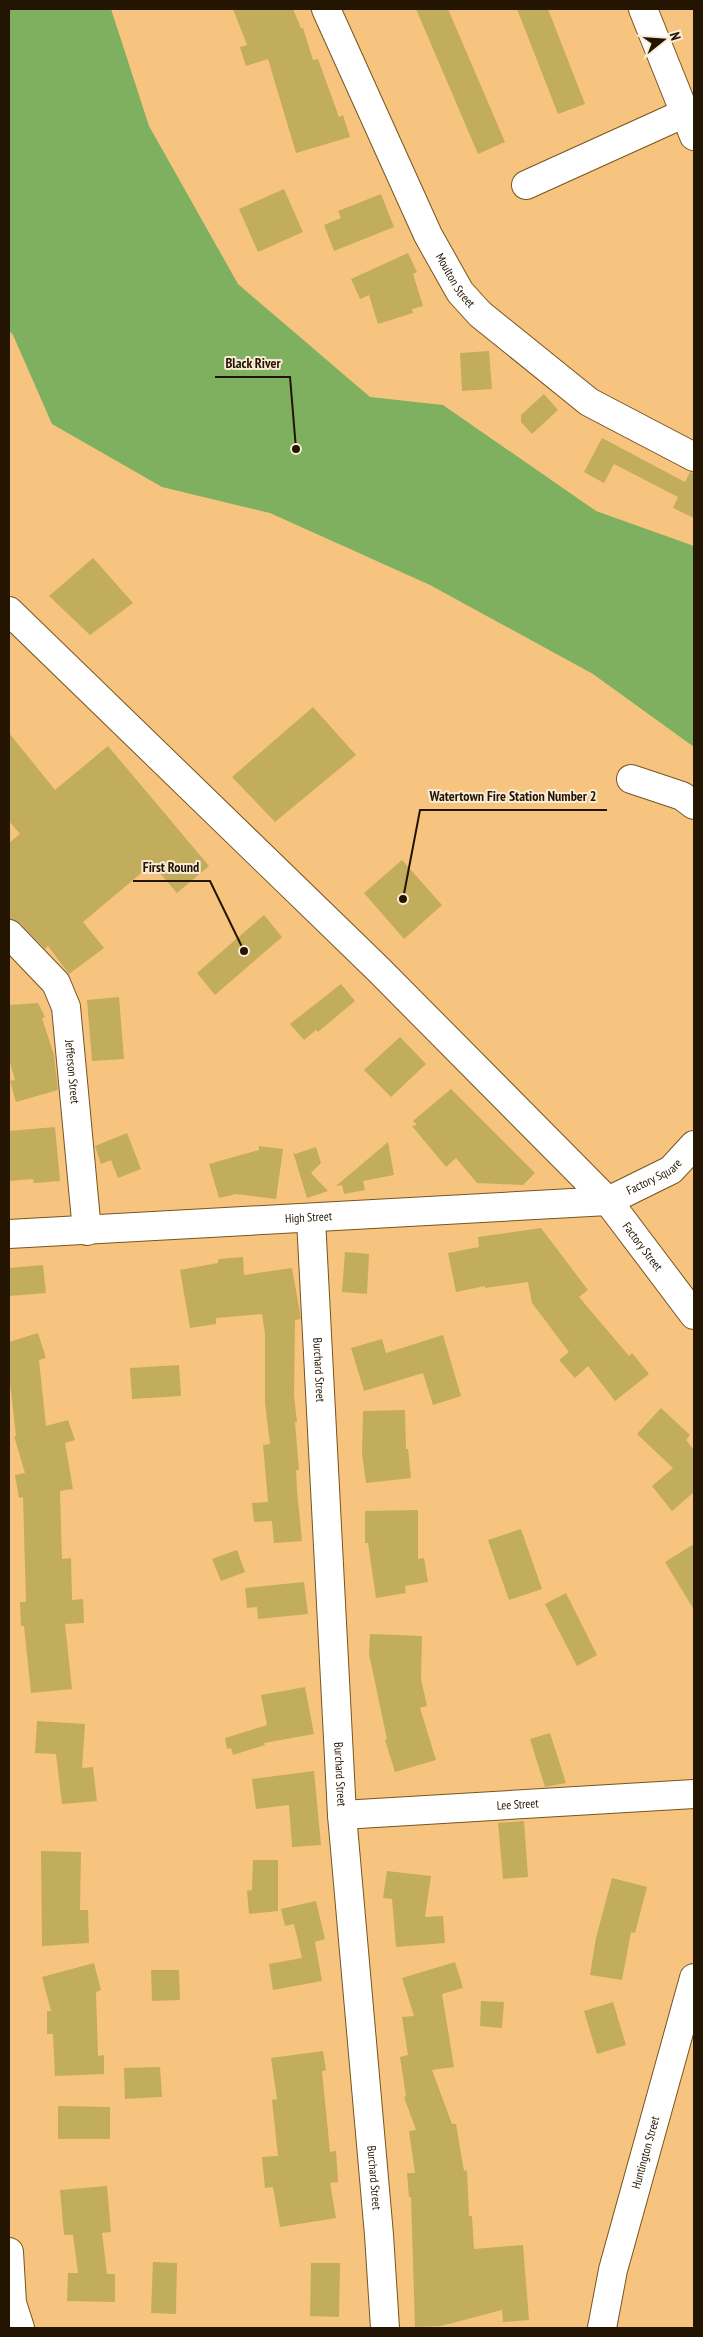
<svg xmlns="http://www.w3.org/2000/svg" width="703" height="2337" viewBox="0 0 703 2337" font-family="'PT Sans Narrow',sans-serif">
  <rect width="100%" height="100%" fill="#f6c47f"/>
  <polygon fill="#7eb05f" points="9,9 111,9 149,126 238,284 370,397 443,405 596,511 694,546 694,747 593,674 430,585 270,513 162,487 52,424 13,335 9,331"/>
  <g fill="#c2ad5c">
    <polygon points="233,9 293,9 301,28 303,28 313,60 318,59 339,117 343,115 350,137 296,153 268,59 246,66 240,47 247,45"/>
    <polygon points="416,9 448,9 505,142 478,154"/>
    <polygon points="517,9 548,9 585,104 558,114"/>
    <polygon points="284,189 303,232 258,252 239,209"/>
    <polygon points="381,194 394,227 334,251 324,225 341,218 338,211"/>
    <polygon points="408,253 417,272 413,274 423,306 412,309 413,313 378,324 369,295 360,299 351,279"/>
    <polygon points="489,351 492,389 462,391 460,353"/>
    <polygon points="544,394 558,410 532,434 521,422 521,415"/>
    <polygon points="602,438 685,482 690,472 694,473 694,518 673,508 678,497 614,464 604,483 584,472"/>
    <polygon points="93,558 133,603 90,635 49,596"/>
    <polygon points="313,707 356,755 275,822 232,777"/>
    <polygon points="9,733 55,790 108,746 209,866 177,893 152,864 83,922 104,948 69,974 48,946 45,949 20,923 9,919 9,843 20,834 9,821"/>
    <polygon points="402,860 442,905 404,939 364,893"/>
    <polygon points="264,915 282,937 215,995 197,973"/>
    <polygon points="341,984 355,1001 318,1032 316,1030 304,1040 290,1024"/>
    <polygon points="119,997 124,1059 92,1061 87,1000"/>
    <polygon points="38,1003 45,1017 42,1018 54,1055 58,1090 16,1102 10,1081 15,1080 9,1059 9,1005"/>
    <polygon points="400,1037 426,1064 391,1097 364,1070"/>
    <polygon points="451,1089 535,1173 523,1185 477,1183 456,1158 446,1167 412,1126 417,1125 413,1121"/>
    <polygon points="55,1127 60,1181 34,1183 33,1179 9,1181 9,1131"/>
    <polygon points="127,1133 141,1169 118,1178 111,1160 101,1164 95,1146"/>
    <polygon points="388,1142 394,1175 363,1181 365,1190 344,1194 342,1185 336,1186"/>
    <polygon points="259,1146 283,1149 276,1199 236,1194 219,1198 209,1164 259,1150"/>
    <polygon points="316,1147 321,1163 311,1173 328,1191 307,1198 293,1152 295,1154"/>
    <polygon points="541,1228 588,1290 579,1297 629,1356 632,1353 649,1374 615,1401 588,1366 575,1378 559,1360 569,1352 532,1303 528,1282 485,1288 485,1286 456,1292 448,1253 479,1247 478,1237"/>
    <polygon points="345,1252 369,1254 367,1294 342,1292"/>
    <polygon points="243,1257 244,1275 292,1268 301,1319 295,1320 294,1396 297,1422 295,1422 299,1470 296,1470 297,1490 302,1541 274,1543 272,1521 254,1522 252,1503 268,1502 263,1445 270,1444 265,1403 265,1334 262,1314 216,1318 216,1324 190,1328 180,1270 218,1263 218,1259"/>
    <polygon points="43,1265 46,1293 9,1296 9,1268"/>
    <polygon points="38,1333 46,1358 39,1360 46,1426 68,1420 75,1440 65,1443 73,1489 60,1491 62,1559 71,1558 72,1600 83,1599 84,1623 65,1624 72,1689 31,1693 24,1626 21,1626 20,1602 26,1602 23,1497 19,1498 15,1475 25,1473 14,1436 16,1436 9,1374 9,1342"/>
    <polygon points="443,1335 461,1396 433,1405 423,1373 364,1391 351,1348 382,1339 386,1353"/>
    <polygon points="179,1365 181,1396 132,1399 130,1368"/>
    <polygon points="661,1408 690,1435 686,1440 694,1450 694,1492 672,1511 652,1486 673,1468 637,1434"/>
    <polygon points="405,1410 406,1449 408,1449 411,1478 366,1483 362,1454 363,1411"/>
    <polygon points="418,1510 418,1559 424,1558 428,1582 405,1586 406,1593 376,1598 368,1543 365,1543 365,1511"/>
    <polygon points="521,1529 542,1589 509,1600 488,1540"/>
    <polygon points="694,1544 694,1610 665,1562"/>
    <polygon points="237,1550 245,1572 221,1581 212,1559"/>
    <polygon points="304,1582 308,1614 258,1619 257,1607 247,1608 245,1588"/>
    <polygon points="566,1593 597,1655 577,1666 545,1604"/>
    <polygon points="370,1634 422,1636 421,1679 427,1706 420,1708 436,1760 395,1772 385,1740 387,1739 369,1654"/>
    <polygon points="305,1687 314,1734 264,1743 265,1745 233,1755 231,1748 227,1749 225,1738 267,1725 261,1695"/>
    <polygon points="37,1721 85,1724 82,1768 93,1767 97,1801 62,1804 56,1754 35,1753"/>
    <polygon points="550,1733 566,1783 545,1787 530,1739"/>
    <polygon points="314,1771 321,1845 292,1847 289,1805 256,1809 252,1779"/>
    <polygon points="524,1821 528,1877 503,1879 498,1823"/>
    <polygon points="41,1851 81,1852 80,1910 88,1910 89,1943 42,1946"/>
    <polygon points="253,1860 278,1860 278,1911 249,1914 247,1891 252,1890"/>
    <polygon points="387,1871 431,1876 425,1917 443,1916 445,1943 396,1947 392,1899 383,1898"/>
    <polygon points="612,1878 647,1887 635,1933 631,1932 622,1980 590,1975 596,1938"/>
    <polygon points="316,1901 325,1939 315,1942 322,1981 273,1990 269,1964 302,1958 294,1924 285,1926 281,1909"/>
    <polygon points="455,1962 463,1988 442,1994 454,2067 432,2070 452,2124 456,2124 464,2171 467,2170 469,2216 472,2216 474,2249 523,2245 529,2320 503,2322 502,2310 441,2326 415,2327 411,2197 409,2197 407,2173 415,2173 409,2131 416,2130 404,2097 406,2096 400,2057 408,2055 402,2017 414,2016 402,1978"/>
    <polygon points="94,1963 101,1990 96,1992 98,2056 104,2055 104,2074 55,2076 53,2034 47,2034 47,2011 51,2011 42,1977"/>
    <polygon points="151,1970 179,1970 180,2000 152,2001"/>
    <polygon points="481,2001 504,2002 502,2028 480,2026"/>
    <polygon points="613,2002 626,2045 597,2054 584,2011"/>
    <polygon points="323,2051 326,2070 322,2071 330,2152 336,2151 338,2182 330,2183 336,2218 280,2227 273,2187 265,2188 262,2157 278,2156 272,2100 277,2099 271,2058"/>
    <polygon points="160,2067 162,2097 125,2099 124,2068"/>
    <polygon points="58,2106 110,2107 110,2139 58,2139"/>
    <polygon points="107,2186 111,2232 102,2233 107,2274 115,2274 115,2302 67,2301 68,2273 78,2273 73,2235 64,2235 60,2190"/>
    <polygon points="153,2262 177,2263 176,2314 151,2313"/>
    <polygon points="311,2263 340,2263 339,2317 310,2316"/>
  </g>
  <g fill="none" stroke-linecap="round" stroke-linejoin="round">
    <g stroke="#78551f" stroke-width="30">
      <g id="minor">
        <path id="s1" d="M326,9L428,235L460,292L480,314L589,402L694,457"/>
        <polyline points="643,9 694,136"/>
        <polyline points="526,185 685,113"/>
        <polyline points="631,779 682,796 694,805"/>
        <path id="s2" d="M9,934L56,983L66,1007L87,1231"/>
        <path id="s3" d="M311,1219L342,1815L379,2235L385,2328"/>
        <path id="s4" d="M9,1234L608,1201L671,1170L694,1145"/>
        <path id="s5" d="M342,1815L694,1794"/>
        <polyline points="9,2252 12,2303 20,2328"/>
        <path id="s6" d="M602,2328L613,2270L694,1978"/>
      </g>
    </g>
    <g stroke="#78551f" stroke-width="30">
      <g id="major">
        <path id="s7" d="M9,611L378,969L608,1201L694,1315"/>
      </g>
    </g>
    <use href="#minor" stroke="#fff" stroke-width="28"/>
    <use href="#major" stroke="#fff" stroke-width="28"/>
  </g>
  <g text-anchor="middle" stroke-width="4" stroke-linejoin="round" paint-order="stroke">
    <g font-size="12" fill="#231501" stroke="#fbecd8">
      <text dy="4" stroke="none"><textPath href="#s1" startOffset="301">Moulton Street</textPath></text>
      <text dy="4" stroke="none"><textPath href="#s2" startOffset="159">Jefferson Street</textPath></text>
      <text dy="4" stroke="none"><textPath href="#s4" startOffset="652">Factory Square</textPath></text>
      <text dy="4" stroke="none"><textPath href="#s4" startOffset="300">High Street</textPath></text>
      <text dy="4" stroke="none"><textPath href="#s7" startOffset="898">Factory Street</textPath></text>
      <text dy="4" stroke="none"><textPath href="#s3" startOffset="151">Burchard Street</textPath></text>
      <text dy="4" stroke="none"><textPath href="#s3" startOffset="556">Burchard Street</textPath></text>
      <text dy="4" stroke="none"><textPath href="#s5" startOffset="176">Lee Street</textPath></text>
      <text dy="4" stroke="none"><textPath href="#s6" startOffset="181">Huntington Street</textPath></text>
      <text dy="4" stroke="none"><textPath href="#s3" startOffset="961">Burchard Street</textPath></text>
    </g>
  </g>
  <path fill="none" stroke="#231501" stroke-width="2" d="M296 449L290 377H215M403 899L420 810H607M244 951L210 881H133"/>
  <g fill="#231501" stroke="#fbecd8" stroke-width="2">
    <circle cx="296" cy="449" r="5"/>
    <circle cx="403" cy="899" r="5"/>
    <circle cx="244" cy="951" r="5"/>
  </g>
  <g font-size="14" text-anchor="middle" font-weight="bold" fill="#231501" stroke="#fbecd8" stroke-width="4" stroke-linejoin="round" paint-order="stroke">
    <text x="253" y="368">Black River</text>
    <text x="513" y="801">Watertown Fire Station Number 2</text>
    <text x="171" y="872">First Round</text>
  </g>
  <rect width="703" height="2337" fill="none" stroke="#231501" stroke-width="20"/>
  <g transform="translate(663 40) rotate(73)" stroke="#fbecd8" stroke-width="4" paint-order="stroke">
  <path d="M0-4L9 19L0 12L-9 19Z" fill="#231501"/>
  <text y="-8" font-size="14" font-weight="bold" text-anchor="middle" fill="#231501">N</text>
  </g>
</svg>
